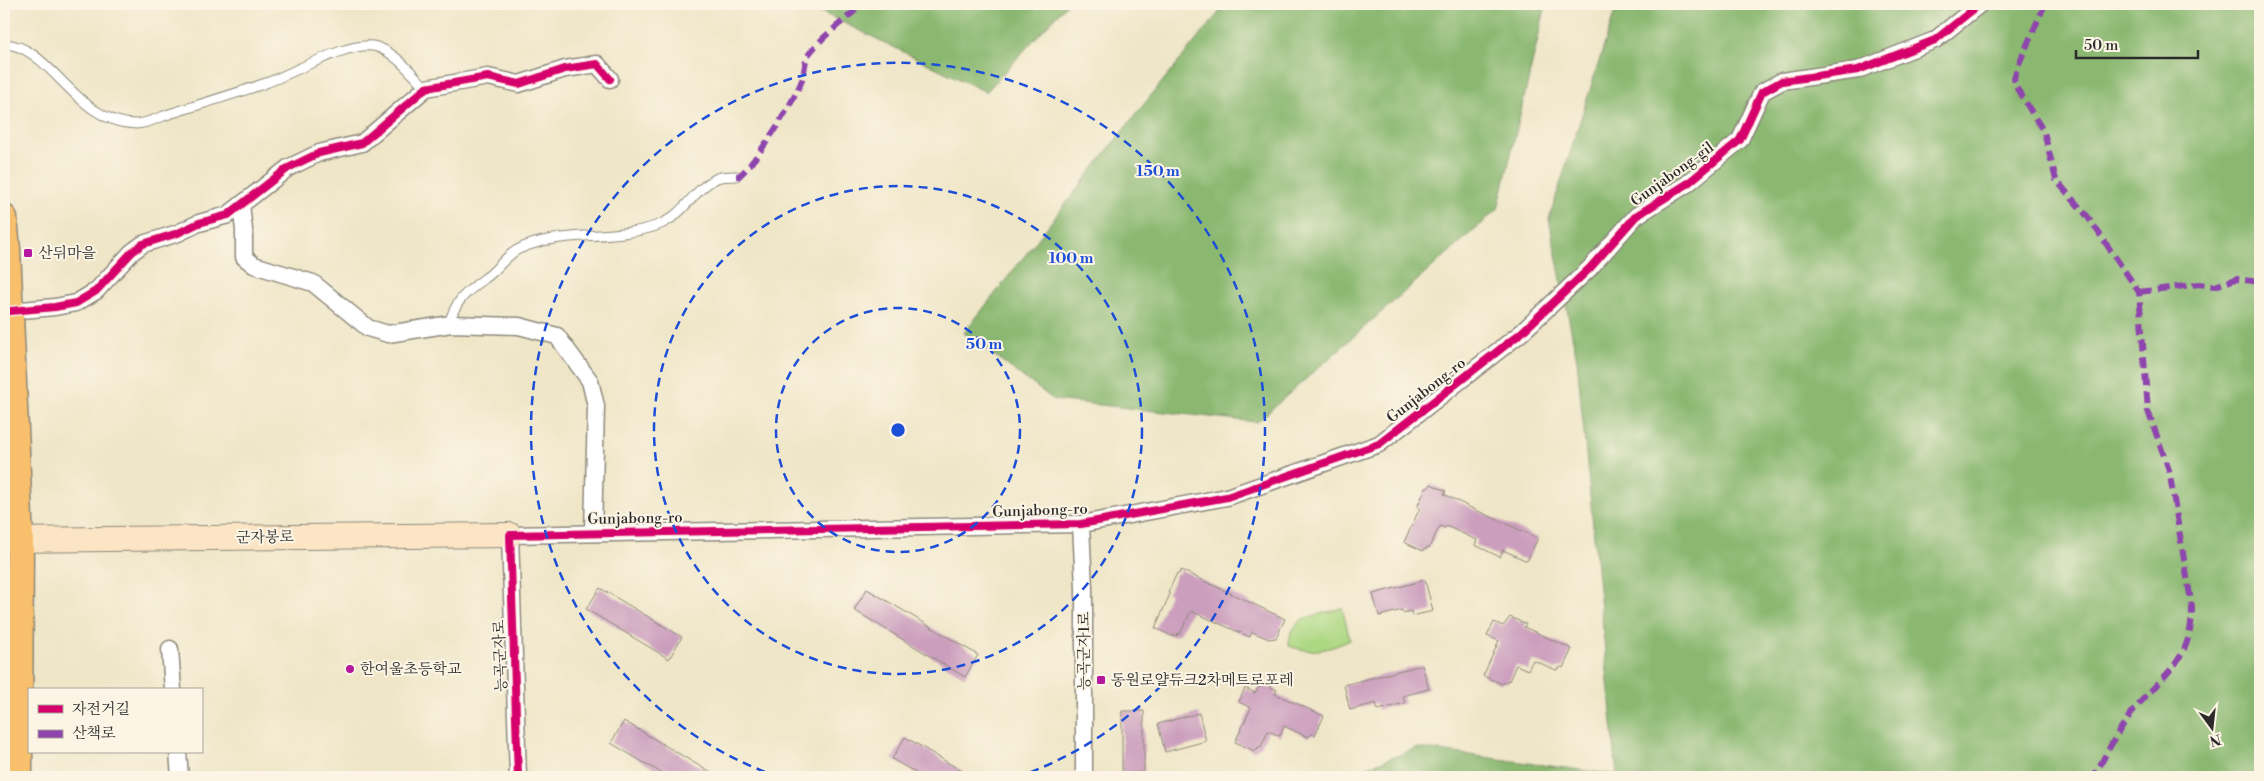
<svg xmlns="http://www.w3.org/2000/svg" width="2264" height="781" viewBox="0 0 2264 781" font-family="'Libre Bodoni','Noto Serif KR',serif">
  <rect width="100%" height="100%" fill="#fcf5e5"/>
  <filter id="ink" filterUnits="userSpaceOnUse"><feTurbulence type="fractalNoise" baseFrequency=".02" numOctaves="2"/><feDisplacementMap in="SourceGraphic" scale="10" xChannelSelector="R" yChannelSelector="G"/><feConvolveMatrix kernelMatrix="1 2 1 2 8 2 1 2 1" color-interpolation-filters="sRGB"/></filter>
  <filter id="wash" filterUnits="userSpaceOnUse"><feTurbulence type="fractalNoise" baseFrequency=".0096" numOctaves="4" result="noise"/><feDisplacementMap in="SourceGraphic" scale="20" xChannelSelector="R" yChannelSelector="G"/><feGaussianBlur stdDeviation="1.12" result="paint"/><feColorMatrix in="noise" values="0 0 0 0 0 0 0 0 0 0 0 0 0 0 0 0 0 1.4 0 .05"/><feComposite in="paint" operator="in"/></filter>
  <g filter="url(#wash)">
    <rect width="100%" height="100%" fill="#efe6c8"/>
    <path fill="#add883" stroke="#6c8257" d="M1342,608L1350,640C1330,650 1311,654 1289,646C1289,633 1294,625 1305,618Z"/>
    <g fill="#8ab871" stroke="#5a724e">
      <polygon points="805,4 1067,4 986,92"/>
      <polygon points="1226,4 1546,4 1498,209 1257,422 1054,400 964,333 1140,109"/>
      <polygon points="1614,4 2260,4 2260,777 1341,777 1417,748 1617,775 1577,360 1549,219 1617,5"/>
    </g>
    <g id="blocks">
      <g fill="#cb9ebd">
        <polygon points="1431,484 1446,491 1444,494 1469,507 1538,538 1527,561 1503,550 1500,557 1475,545 1477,540 1446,526 1445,528 1440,526 1429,548 1427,547 1426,550 1424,549 1423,551 1404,542 1420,508 1417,507 1426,488 1428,488"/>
        <polygon points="1181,570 1285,619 1276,638 1269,639 1252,632 1250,637 1191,611 1180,634 1178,633 1177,636 1174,635 1174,637 1155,628 1170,594 1168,593 1177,573 1179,574"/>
        <polygon points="1425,580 1433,611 1412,616 1411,611 1403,613 1402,610 1379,616 1373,594"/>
        <polygon points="600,588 682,637 669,659 586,609"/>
        <polygon points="867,589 978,655 965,677 854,610"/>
        <polygon points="1510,617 1526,624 1524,627 1572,649 1563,668 1561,667 1556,670 1533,660 1528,670 1516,665 1509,681 1507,680 1506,683 1503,682 1502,684 1483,676 1499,641 1487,636 1494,622 1503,626"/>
        <polygon points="1422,665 1429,689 1403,696 1405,703 1378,710 1376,703 1350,710 1344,685"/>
        <polygon points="1262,683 1277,690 1275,694 1324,716 1315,735 1312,734 1308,737 1284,726 1280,736 1268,731 1261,747 1258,747 1257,750 1255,749 1254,751 1235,742 1251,708 1239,702 1245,688 1255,693"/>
        <polygon points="1122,711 1144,711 1144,772 1122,773"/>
        <polygon points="1199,713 1206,741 1165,752 1158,724"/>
        <polygon points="624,721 718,777 668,777 611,743"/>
        <polygon points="905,737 972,777 923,777 892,759"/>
      </g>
    </g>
  </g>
  <g filter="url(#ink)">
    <use href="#blocks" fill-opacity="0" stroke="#8d887a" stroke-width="1"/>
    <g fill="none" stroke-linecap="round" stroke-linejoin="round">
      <g stroke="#8d887a" stroke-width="11">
        <g id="lane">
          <path d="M4,44C51,45 75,123 136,124C147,124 162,116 172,113C204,103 235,94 266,83C292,74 351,39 377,47C396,53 412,74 426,88"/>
          <path d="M449,325C455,299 468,291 488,276C499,268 506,255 519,249C561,229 617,242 661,224C683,215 695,188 717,178C723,176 730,176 736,176"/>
        </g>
      </g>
      <g stroke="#8d887a" stroke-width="19">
        <g id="street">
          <polyline points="241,205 244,230 244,257 254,265 313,283 368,328 388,334 451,324 519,326 557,336 590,381 596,406 593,533"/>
          <polyline points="10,311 55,307 76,303 96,291 132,252 143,244 178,233 199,223 228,215 288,168 319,153 362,143 426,88 488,77 519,84 565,69 597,64 610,79"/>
          <polyline points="1081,524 1084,588 1084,777"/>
          <polyline points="170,649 173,690"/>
          <polyline points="178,752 180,777"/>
          <polyline points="518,777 510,535 1081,524 1227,497 1379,444 1521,333 1590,268 1636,216 1687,184 1740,140 1762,92 1782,81 1858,70 1935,40 1980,4"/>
        </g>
      </g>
      <g stroke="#8d887a" stroke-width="26">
        <polyline id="secondary" points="4,540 510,535"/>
      </g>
      <g stroke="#8d887a" stroke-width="29">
        <polyline id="primary" points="4,218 7,249 20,540 19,777"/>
      </g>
      <use href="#lane" stroke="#fff" stroke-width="9"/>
      <use href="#street" stroke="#fff" stroke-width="16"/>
      <use href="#secondary" stroke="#fce5c4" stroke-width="24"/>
      <use href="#primary" stroke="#f8bf6c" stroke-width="26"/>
      <g stroke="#8e44ad" stroke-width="6" stroke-dasharray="12 6" stroke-linecap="butt">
        <path d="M2045,4L2017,68L2014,78L2016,87L2044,132L2056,180L2088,217L2139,292L2148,411L2169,470L2192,607C2192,659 2169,669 2138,705C2120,726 2107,752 2094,777"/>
        <path d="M736,176H739C755,164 795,100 802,80C805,71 804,62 809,54C823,35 845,21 862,4"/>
        <polyline points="2139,292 2199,284 2215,286 2236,279 2260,282"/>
      </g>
      <g stroke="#fcf5e5" stroke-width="11">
        <g id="cycleway">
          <polyline points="10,311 55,307 76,303 96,291 132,252 143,244 178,233 199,223 228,215 288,168 319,153 362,143 426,88 488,77 519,84 565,69 597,64 610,79"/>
          <polyline points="518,777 510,535 1081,524 1227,497 1379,444 1521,333 1590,268 1636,216 1687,184 1740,140 1762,92 1782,81 1858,70 1935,40 1980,4"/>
        </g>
      </g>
      <use href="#cycleway" stroke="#d6006c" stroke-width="8"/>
    </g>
  </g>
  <g fill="none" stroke="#1d4ed8" stroke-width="2.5" stroke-dasharray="9 6">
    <circle cx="898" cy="430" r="122"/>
    <circle cx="898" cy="430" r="244"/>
    <path d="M779 777A367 367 0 1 1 1017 777"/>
  </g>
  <g fill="#b5179e" stroke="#fcf5e5" stroke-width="2">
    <rect x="23" y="248" width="10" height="10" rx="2.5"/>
    <circle cx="350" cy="669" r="5"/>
    <rect x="1096" y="675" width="10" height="10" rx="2.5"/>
  </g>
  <g text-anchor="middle" stroke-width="4" stroke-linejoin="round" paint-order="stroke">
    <g font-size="15" fill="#2b2b2b" stroke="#fcf5e5">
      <text transform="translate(1672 174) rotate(-36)" y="5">Gunjabong-gil</text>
      <text transform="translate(1426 390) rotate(-38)" y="5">Gunjabong-ro</text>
      <text transform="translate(1040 510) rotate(-2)" y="5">Gunjabong-ro</text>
      <text transform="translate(635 518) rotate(-1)" y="5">Gunjabong-ro</text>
      <text transform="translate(265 537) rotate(-1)" y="5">군자봉로</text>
      <text transform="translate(1084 651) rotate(-90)" y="5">능곡군자1로</text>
      <text transform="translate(500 656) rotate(-92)" y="5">능곡군자로</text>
    </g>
    <g font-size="15" fill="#2b2b2b" stroke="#fcf5e5" text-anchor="start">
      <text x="38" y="258">산뒤마을</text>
      <text x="360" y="674">한여울초등학교</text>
      <text x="1111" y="685">동원로얄듀크2차메트로포레</text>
    </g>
  </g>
  <circle cx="898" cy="430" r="8" fill="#1d4ed8" stroke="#fcf5e5" stroke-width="2.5"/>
  <g font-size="15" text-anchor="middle" font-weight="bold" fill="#1d4ed8" stroke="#fcf5e5" stroke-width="4" stroke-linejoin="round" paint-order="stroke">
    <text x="1158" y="176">150 m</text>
    <text x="1071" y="263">100 m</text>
    <text x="984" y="349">50 m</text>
  </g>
  <rect width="2264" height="781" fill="none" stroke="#fcf5e5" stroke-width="20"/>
  <rect x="28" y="688" width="175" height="65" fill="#fcf5e5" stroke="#a8a49b"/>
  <rect x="38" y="705" width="25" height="8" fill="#d6006c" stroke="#a8a49b"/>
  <text x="72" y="714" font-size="15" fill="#2b2b2b">자전거길</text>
  <rect x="38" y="730" width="25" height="8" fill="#8e44ad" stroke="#a8a49b"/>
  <text x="72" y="738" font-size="15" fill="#2b2b2b">산책로</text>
  <g transform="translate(2212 728) rotate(165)" stroke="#fcf5e5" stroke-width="4" paint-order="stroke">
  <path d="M0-4L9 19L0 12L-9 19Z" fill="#2b2b2b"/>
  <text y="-8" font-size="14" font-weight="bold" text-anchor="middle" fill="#2b2b2b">N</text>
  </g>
  <path d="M2076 50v8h122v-8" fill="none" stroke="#2b2b2b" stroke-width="2.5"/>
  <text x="2084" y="50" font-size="15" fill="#2b2b2b" stroke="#fcf5e5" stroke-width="4" paint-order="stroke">50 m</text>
</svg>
